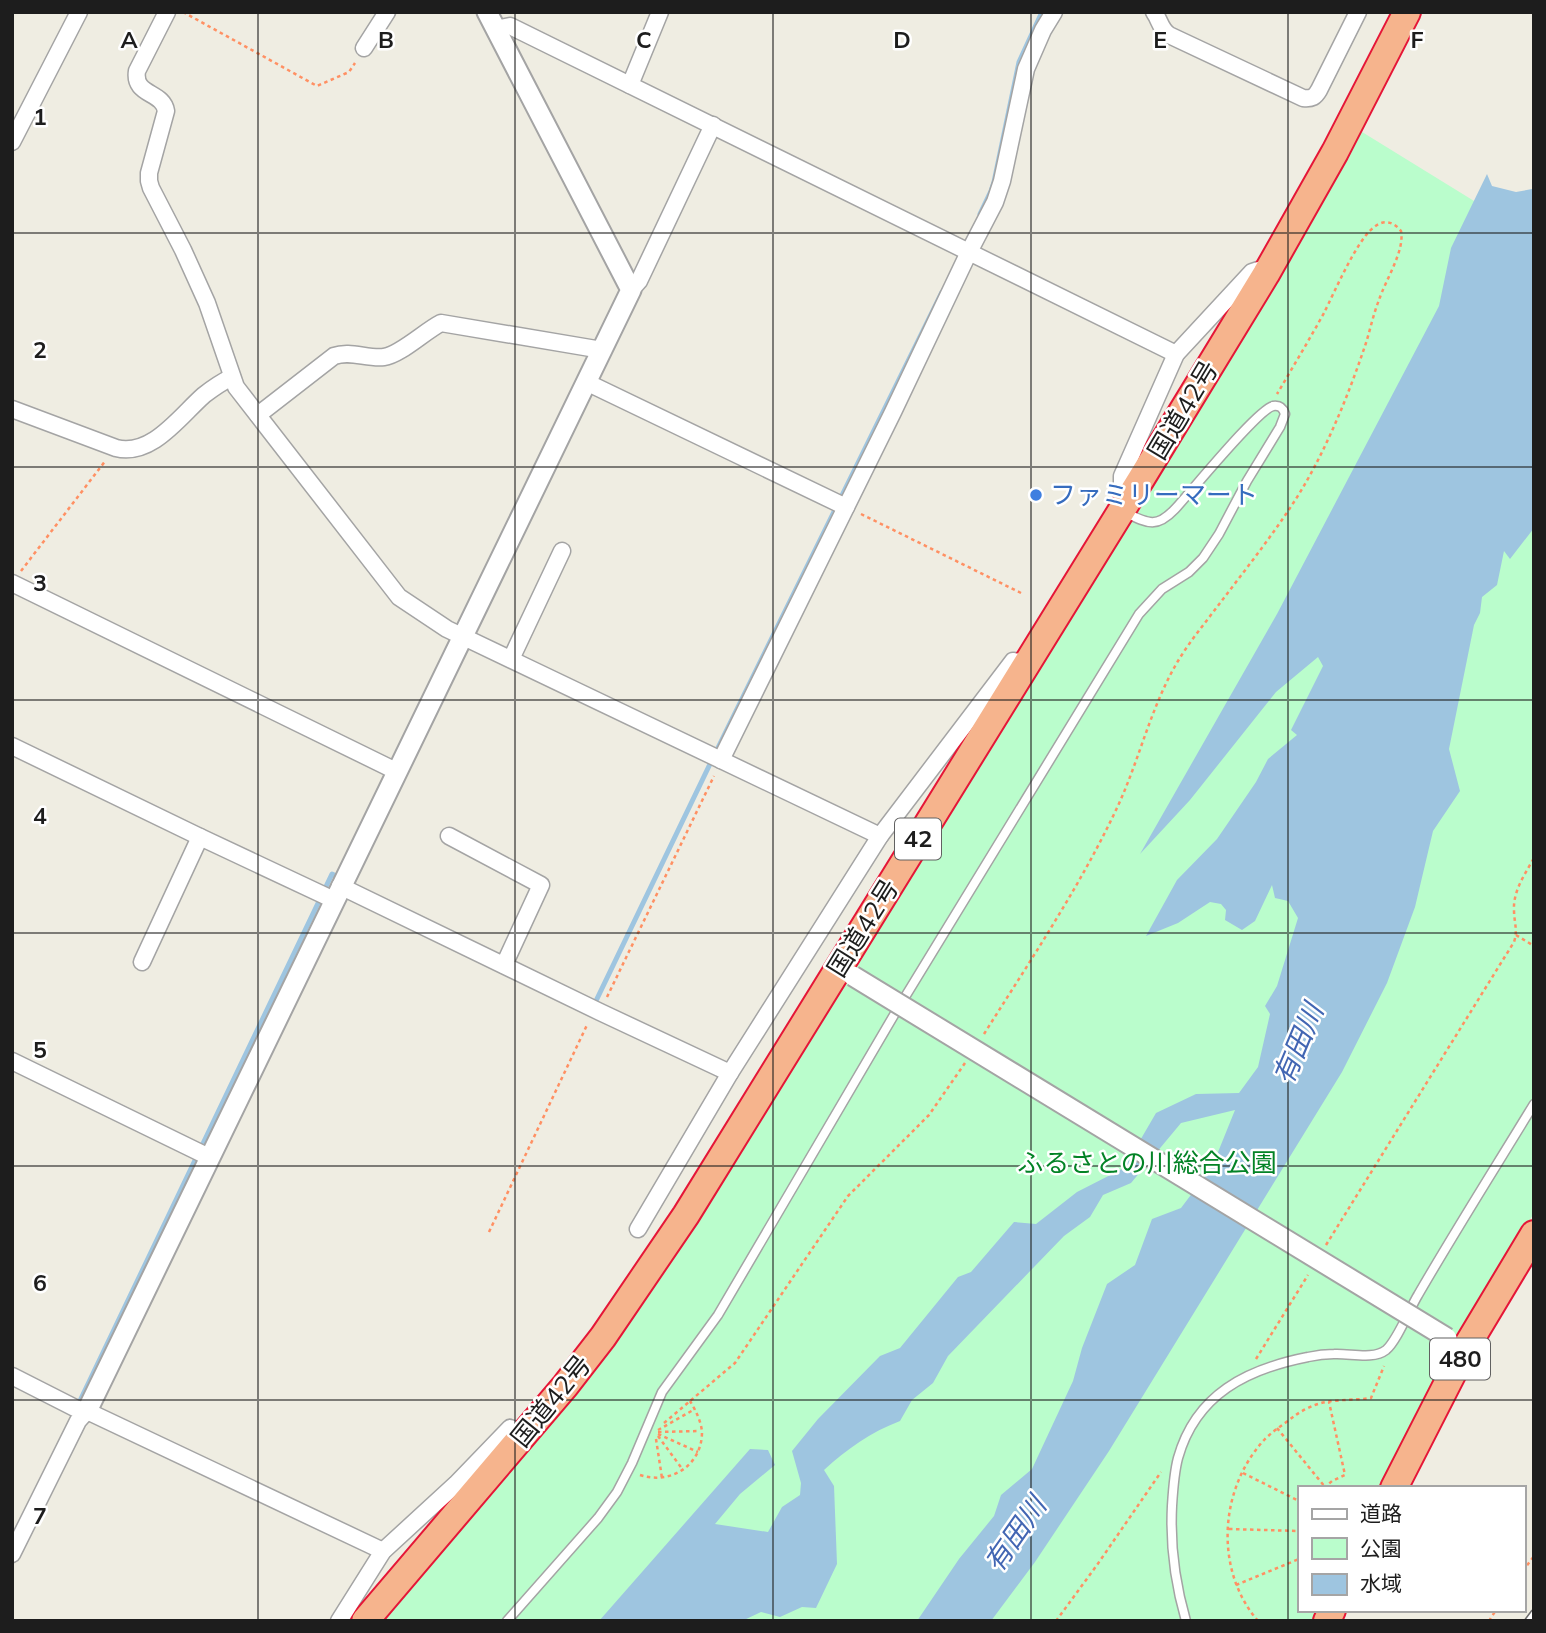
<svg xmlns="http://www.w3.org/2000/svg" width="1546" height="1633" viewBox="0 0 1546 1633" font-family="Mulish,'Noto Sans JP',sans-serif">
  <rect width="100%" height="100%" fill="#efede2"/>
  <polygon fill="#bafdcc" points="1354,127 1534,238 1534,1213 1477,1306 1435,1379 1381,1488 1299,1488 1299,1610 1322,1610 1317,1621 371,1621 565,1393"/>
  <path fill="#9ec5e0" d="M1487,174L1492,186L1516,192L1532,189L1534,187V528L1510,559L1504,551L1497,585L1482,597L1480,613L1474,625L1449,749L1460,791L1433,831L1415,907L1387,983L1342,1072L1109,1451L1035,1562L991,1621H917L959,1559L994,1516L1001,1495L1032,1469L1073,1381L1082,1348L1107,1284L1135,1265L1152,1219L1181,1208L1212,1167L1235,1110L1181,1123L1131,1183L1103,1195L1090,1217L1064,1236L948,1356L933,1383L912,1400L900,1421C871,1432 847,1449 824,1470L834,1486L837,1564L816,1608L802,1607L780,1617L761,1612L742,1621H599L750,1449L768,1450L775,1465L740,1494L715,1524L768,1532L782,1507L800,1495L801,1483L792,1451L818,1419L880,1356L900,1348L958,1277L971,1272L1014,1222L1036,1224L1077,1192L1124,1168L1156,1113L1196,1094L1239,1093L1258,1067L1270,1014L1265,1006L1277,986L1298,918L1288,901L1275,898L1272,885L1255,921L1242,930L1225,920L1226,910L1221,904L1210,902L1178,923L1146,936L1177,880L1217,839L1256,782L1268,759L1297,735L1291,730L1323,666L1318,657L1276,692L1190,800L1140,854L1277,614L1439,306L1451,248Z"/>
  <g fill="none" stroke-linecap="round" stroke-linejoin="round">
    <g stroke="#9ec5e0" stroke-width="5">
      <polyline points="980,214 991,191 994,182 1019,62 1042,12"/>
      <polyline points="592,1004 594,1005 710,764 942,292"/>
      <polyline points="77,1407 332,874 342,879"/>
    </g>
    <g stroke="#a4a4a4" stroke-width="11">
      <g id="service">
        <path d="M507,1621L598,1518L617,1492L632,1463L662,1392L718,1315L894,1015L1139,614L1162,589L1189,572L1203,558L1219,534L1247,481L1280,427L1285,414C1283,408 1280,405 1273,406C1257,410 1191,492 1175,509C1157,528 1149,524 1126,513"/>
        <path d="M1186,1621C1175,1583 1170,1545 1172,1506C1173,1490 1174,1473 1178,1458C1196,1394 1247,1369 1308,1357C1317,1355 1326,1354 1334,1354C1350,1353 1373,1360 1386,1350C1397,1341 1410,1308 1418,1295C1455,1231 1495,1168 1534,1104"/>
      </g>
    </g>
    <g stroke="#a4a4a4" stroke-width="19">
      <g id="minor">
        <path d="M167,12L137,71C133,96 163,91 166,111L149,173V181L151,188L183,250L207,303L236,387L399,597L447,629L880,836"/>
        <path d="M1154,12C1160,20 1160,29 1169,35L1303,98C1312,99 1315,97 1319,90L1358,12"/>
        <polyline points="495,29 510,26 1176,354"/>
        <polyline points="364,48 387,12"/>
        <polyline points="630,85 660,12"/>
        <polyline points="12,142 79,12"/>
        <polyline points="631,290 639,281 713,125"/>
        <polyline points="586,382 846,507"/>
        <path d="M12,409L116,448C152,457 180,416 204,395C213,388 222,382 232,377"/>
        <path d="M258,415L334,356C350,350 367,359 384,357C400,355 425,331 441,323L602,350"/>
        <polyline points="1130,497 1122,490 1122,476 1176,354 1252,272 1258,270 1266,274"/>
        <polyline points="12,583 396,771"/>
        <polyline points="511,659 562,551"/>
        <polyline points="12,746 200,837 334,900"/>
        <polyline points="721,760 893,412 969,252 995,202 1002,181 1026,69 1043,30 1054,12"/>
        <polyline points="449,836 541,885 504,965"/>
        <polyline points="340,886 600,1012 730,1073"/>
        <polyline points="142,962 200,837"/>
        <polyline points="12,1061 209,1157"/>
        <polyline points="638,1229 730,1073 880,836 1013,661 1027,663"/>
        <polyline points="12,1376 75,1408 87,1411 383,1551"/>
        <polyline points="12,1554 78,1421 87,1411"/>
        <polyline points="339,1621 383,1551 456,1484 510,1428 525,1434"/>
      </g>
    </g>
    <g stroke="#a4a4a4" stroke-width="23">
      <polyline id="tertiary" points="87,1411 631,290 487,12"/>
    </g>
    <g stroke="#e51637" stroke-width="30">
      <g id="trunk">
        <polyline points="1394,1488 1465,1349 1534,1234"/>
        <polyline points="365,1621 565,1386 603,1337 686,1215 1141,479 1266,274 1335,152 1407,12"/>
        <polyline points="1327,1621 1332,1610"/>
      </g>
    </g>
    <g stroke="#ff9063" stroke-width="2.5" stroke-dasharray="3.5 3.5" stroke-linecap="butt">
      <polyline points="183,12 317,86 349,72 355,63"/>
      <polyline points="861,514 1021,593"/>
      <polyline points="21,571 106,460"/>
      <polyline points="1516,935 1534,946"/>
      <polyline points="607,997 714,776"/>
      <path d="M984,1034C1030,961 1079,888 1116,810C1138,764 1149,713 1174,668C1186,646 1202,627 1217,607C1242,574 1269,540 1292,505C1323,458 1347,399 1365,346C1370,331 1373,315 1379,300C1385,281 1405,251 1401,231C1393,221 1383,219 1373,228C1357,240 1334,293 1324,313C1309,340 1293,367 1277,394"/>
      <polyline points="489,1232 587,1025"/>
      <path d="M1326,1245L1514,942C1518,930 1514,922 1514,910C1513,891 1525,874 1534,858"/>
      <polyline points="1256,1359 1308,1275"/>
      <polyline points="664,1423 735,1363 848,1196 929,1115 965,1063"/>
      <polyline points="1277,1428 1325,1487"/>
      <polyline points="658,1430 695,1409"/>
      <polyline points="658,1432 700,1431"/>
      <polyline points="658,1434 698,1452"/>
      <polyline points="658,1436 683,1470"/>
      <polyline points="656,1439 662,1478"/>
      <polyline points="1243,1473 1299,1501"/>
      <path d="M640,1475C670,1485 702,1466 702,1432C701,1421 696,1411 690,1401"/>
      <polyline points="1324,1488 1332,1481 1345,1475 1329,1402"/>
      <polyline points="1229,1529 1299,1531"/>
      <polyline points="1523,1571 1534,1556"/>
      <polyline points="1236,1585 1299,1559"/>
      <polyline points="1056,1621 1097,1565 1161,1472"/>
      <path d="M1258,1621C1214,1570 1219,1488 1265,1439C1271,1433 1278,1428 1285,1423C1293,1417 1299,1412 1308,1408C1327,1398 1350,1401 1371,1398L1384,1366"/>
      <polyline points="1489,1621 1496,1610"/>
    </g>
    <use href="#service" stroke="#fff" stroke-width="8"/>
    <use href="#minor" stroke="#fff" stroke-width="16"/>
    <use href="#tertiary" stroke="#fff" stroke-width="19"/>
    <use href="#trunk" stroke="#f6b48d" stroke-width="26"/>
    <g stroke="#6b6b6b" stroke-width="8">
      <polyline id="rail" points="1528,1621 1534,1613"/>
    </g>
    <use href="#rail" stroke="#fff" stroke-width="5" stroke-dasharray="16" stroke-linecap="butt"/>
    <g stroke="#a4a4a4" stroke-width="23" stroke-linecap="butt">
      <polyline id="tertiary-bridge" points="853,976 1447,1338"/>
    </g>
    <use href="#tertiary-bridge" stroke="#fff" stroke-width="19"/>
  </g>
  <path fill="none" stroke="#1d1d1d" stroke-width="2" stroke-opacity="0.55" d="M258,12V1621M515,12V1621M773,12V1621M1031,12V1621M1288,12V1621M12,233H1534M12,467H1534M12,700H1534M12,933H1534M12,1166H1534M12,1400H1534"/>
  <circle fill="#3f7fe0" stroke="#fff" stroke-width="2.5" cx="1036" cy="495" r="7"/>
  <g text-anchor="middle" stroke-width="5" stroke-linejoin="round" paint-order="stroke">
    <g fill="#fff" stroke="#616161" stroke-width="2">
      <rect x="895" y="818.5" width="46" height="41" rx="5"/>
      <rect x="1430" y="1338.5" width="60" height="41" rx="5"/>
    </g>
    <g font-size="24" font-weight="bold" fill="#1d1d1d">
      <text x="918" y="847">42</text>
      <text x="1460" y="1367">480</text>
    </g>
    <g font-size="26" fill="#1d1d1d" stroke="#fff">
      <text transform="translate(1183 410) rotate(-59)" y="9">国道42号</text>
      <text transform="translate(863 928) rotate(-58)" y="9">国道42号</text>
      <text transform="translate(551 1401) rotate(-51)" y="9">国道42号</text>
    </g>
    <g font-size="26" fill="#366cbe" stroke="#fff" text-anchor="start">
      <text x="1050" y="504">ファミリーマート</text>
    </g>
    <g font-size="26" fill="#038326" stroke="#fff">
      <text x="1147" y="1172">ふるさとの川総合公園</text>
    </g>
    <g font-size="28" font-style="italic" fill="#4266b3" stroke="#fff">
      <text transform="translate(1298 1044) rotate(-67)" y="10">有田川</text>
      <text transform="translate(1015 1534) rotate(-55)" y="10">有田川</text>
    </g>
  </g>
  <g font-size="23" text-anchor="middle" font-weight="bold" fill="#1d1d1d" stroke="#fff" stroke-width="5" stroke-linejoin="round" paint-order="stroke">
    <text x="129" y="48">A</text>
    <text x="386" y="48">B</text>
    <text x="644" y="48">C</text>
    <text x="902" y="48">D</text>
    <text x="1160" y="48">E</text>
    <text x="1417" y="48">F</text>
    <text x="40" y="125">1</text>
    <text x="40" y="358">2</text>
    <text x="40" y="591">3</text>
    <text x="40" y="824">4</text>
    <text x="40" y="1058">5</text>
    <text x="40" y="1291">6</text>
    <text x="40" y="1524">7</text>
  </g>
  <rect width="1546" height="1633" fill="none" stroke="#1d1d1d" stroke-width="28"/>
  <rect x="1298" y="1486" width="228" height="126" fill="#ffffff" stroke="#a5a5a5" stroke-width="2"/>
  <rect x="1312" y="1509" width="35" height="10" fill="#ffffff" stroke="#a5a5a5" stroke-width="2"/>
  <text x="1360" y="1521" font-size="21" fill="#1d1d1d">道路</text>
  <rect x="1312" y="1538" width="35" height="21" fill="#bafdcc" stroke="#a5a5a5" stroke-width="2"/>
  <text x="1360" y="1556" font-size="21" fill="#1d1d1d">公園</text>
  <rect x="1312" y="1574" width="35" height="21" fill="#9ec5e0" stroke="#a5a5a5" stroke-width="2"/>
  <text x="1360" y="1591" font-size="21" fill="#1d1d1d">水域</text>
</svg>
